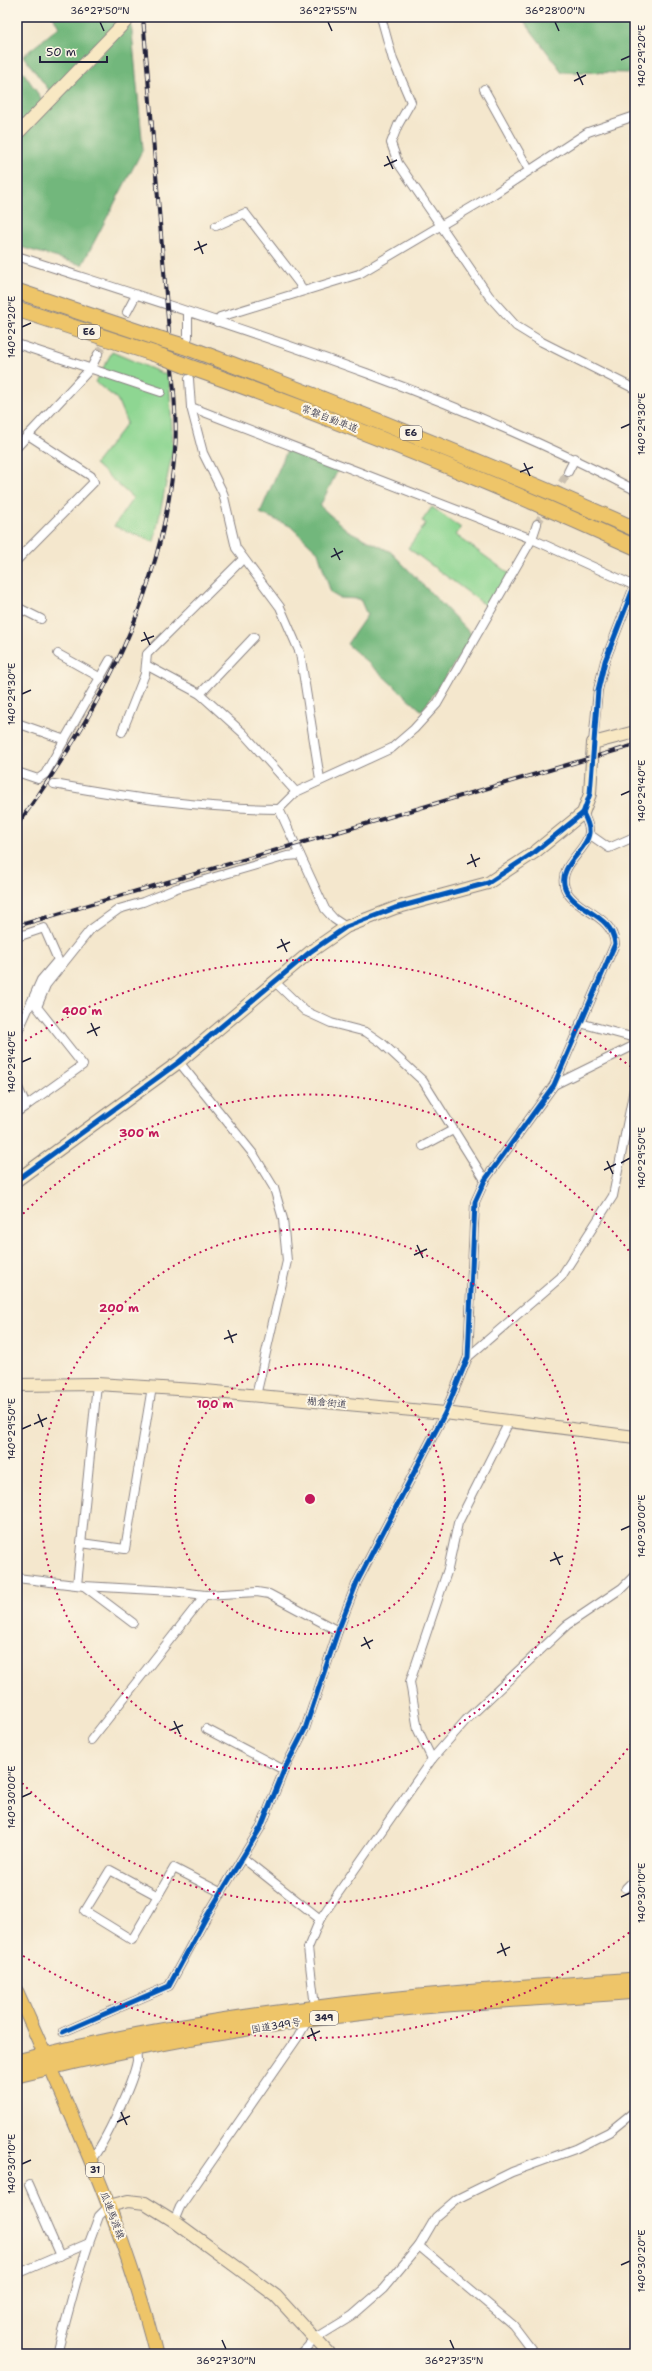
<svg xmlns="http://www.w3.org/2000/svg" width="652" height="2371" viewBox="0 0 652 2371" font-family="'Shantell Sans','Klee One',sans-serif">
  <rect width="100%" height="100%" fill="#fcf5e5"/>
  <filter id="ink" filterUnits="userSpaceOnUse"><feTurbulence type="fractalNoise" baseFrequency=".025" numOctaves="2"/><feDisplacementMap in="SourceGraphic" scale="8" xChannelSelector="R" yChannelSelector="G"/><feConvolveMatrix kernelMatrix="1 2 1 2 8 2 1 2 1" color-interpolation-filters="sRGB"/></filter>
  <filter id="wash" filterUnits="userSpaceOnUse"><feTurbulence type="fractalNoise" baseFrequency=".012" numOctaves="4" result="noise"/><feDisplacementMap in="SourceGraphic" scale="16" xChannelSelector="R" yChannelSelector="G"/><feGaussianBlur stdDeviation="0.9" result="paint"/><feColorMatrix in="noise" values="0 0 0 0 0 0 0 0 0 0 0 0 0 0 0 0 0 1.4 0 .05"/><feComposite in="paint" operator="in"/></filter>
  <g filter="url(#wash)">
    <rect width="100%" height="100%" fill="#f4e7cd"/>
    <g fill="#8ed692" stroke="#587c66">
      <polygon points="112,352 169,376 173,449 154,542 114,526 133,498 95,464 127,423 117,399 95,382"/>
      <polygon points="432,507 461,528 456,535 511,575 488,607 408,548 426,523 422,521"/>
    </g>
    <g fill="#72b77c" stroke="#4a6c5c">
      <polygon points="53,17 126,17 52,94 23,56 59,27"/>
      <polygon points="521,17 635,17 635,73 562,72"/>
      <polygon points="131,22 143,149 82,265 17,246 17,142"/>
      <polygon points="17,63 43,101 17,126"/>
      <polygon points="287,450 338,470 320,506 347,530 391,552 473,636 422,711 347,644 367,615 360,599 339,598 331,593 318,552 290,526 260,513"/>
    </g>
  </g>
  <g filter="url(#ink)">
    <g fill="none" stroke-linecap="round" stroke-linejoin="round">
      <g stroke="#cac0b0" stroke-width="8" stroke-dasharray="8 4" stroke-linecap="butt">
        <polyline points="98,354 110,337"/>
        <polyline points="537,524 568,472"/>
      </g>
      <g stroke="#8b8484" stroke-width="10">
        <g id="street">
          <polyline points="381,17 393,60 411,102 398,125 391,143 398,163 489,296 516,326 542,342 635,389"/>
          <polyline points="484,89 529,170"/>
          <polyline points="216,226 245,213 299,283 302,290"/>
          <path d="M17,256C226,324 440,388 635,490"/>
          <polyline points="127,312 136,295"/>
          <polyline points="188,312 188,337"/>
          <polyline points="217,322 220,317 359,274 494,194 588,132 635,116"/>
          <polyline points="17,344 161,392"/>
          <polyline points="189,379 191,407 532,539 635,586"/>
          <polyline points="191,407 203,453 223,493 236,548 280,607 300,653 320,779"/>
          <polyline points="17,447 91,368 98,354"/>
          <polyline points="568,472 575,458"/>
          <polyline points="17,560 94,482 91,476 28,435"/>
          <polyline points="17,607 41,619"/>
          <polyline points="58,654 101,678"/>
          <polyline points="146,665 200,694 243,733 296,792"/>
          <polyline points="200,694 254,637"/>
          <polyline points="17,723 65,740"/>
          <polyline points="122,732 145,674 147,654 243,559"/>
          <polyline points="593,743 598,690 605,661 635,584"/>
          <polyline points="17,772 38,779 45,774 110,660"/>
          <path d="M54,784C132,798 200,808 279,809L296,792L392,748L414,729L437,704L532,539L537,524"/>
          <polyline points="279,809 325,909 334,919 346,927"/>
          <polyline points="589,834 609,848 634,837"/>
          <polyline points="17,937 44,928 58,960 41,980 17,1034"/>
          <polyline points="275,982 305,1011 331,1023 366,1032 382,1043 423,1081 485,1180"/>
          <polyline points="580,1023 635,1038"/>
          <polyline points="179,1062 254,1155 274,1188 283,1219 287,1261 256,1396"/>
          <polyline points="17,1085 26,1106 17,1112"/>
          <polyline points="554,1085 635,1045"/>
          <polyline points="26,1106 83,1065 37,1007 46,985 90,930 119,909 143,902 177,888 287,856 300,855"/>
          <polyline points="423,1146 453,1130"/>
          <polyline points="468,1357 561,1277 613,1196 635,1084"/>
          <polyline points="81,1543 125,1549 152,1387"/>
          <polyline points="17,1578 84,1586 172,1591 205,1595 257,1592 269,1594 338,1631"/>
          <polyline points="77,1585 97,1384"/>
          <polyline points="84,1586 133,1623"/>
          <polyline points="206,1729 284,1770"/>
          <polyline points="91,1740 205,1595"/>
          <polyline points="432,1759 418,1730 410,1682 448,1569 458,1523 509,1422"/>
          <polyline points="243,1858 320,1919"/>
          <polyline points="626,1888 635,1879"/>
          <polyline points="158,1896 110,1870 85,1911 132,1940 174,1868 222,1893"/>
          <path d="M63,2032L169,1986L208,1914L261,1827L284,1770L305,1729L338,1631L357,1582L445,1413L468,1357L475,1202L485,1180L554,1085L615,944C612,913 575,912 565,888C557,866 587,851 589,833C590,826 586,819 583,813"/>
          <path d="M91,2160C105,2143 133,2083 137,2061C137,2057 136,2052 136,2048"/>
          <polyline points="29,2185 60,2256"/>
          <polyline points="174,2221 180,2207 298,2037 315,2007 308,1948 320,1919 432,1759 466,1720 567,1625 622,1588 635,1575"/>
          <polyline points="419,2246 513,2325 535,2354"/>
          <polyline points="17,2274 89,2243"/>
          <polyline points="57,2354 76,2283 89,2243 99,2216 109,2206"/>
          <polyline points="301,2354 316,2338 352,2316 383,2289 419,2246 436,2217 457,2199 512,2172 575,2149 609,2132 635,2111"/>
        </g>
      </g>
      <g stroke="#8b8484" stroke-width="14">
        <g id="secondary">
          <polyline points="17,134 130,17"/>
          <polyline points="17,1180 179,1062 310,952 346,927 395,908 488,883 535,852 583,813 590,794 593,743 635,732"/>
          <polyline points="17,1385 97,1384 194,1390 445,1413 635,1437"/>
          <polyline points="109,2206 128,2201 145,2203 174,2221 276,2296 329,2354"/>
        </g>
      </g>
      <g stroke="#8b8484" stroke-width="15">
        <path id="primary" d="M17,1992C70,2111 125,2228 156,2354"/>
      </g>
      <g stroke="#8b8484" stroke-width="17">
        <g id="highway">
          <polyline points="17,291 160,339"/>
          <polyline points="17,309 161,356"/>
          <path d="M183,346C336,403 486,463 635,529"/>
          <path d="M184,365C337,419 487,480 635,547"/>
          <path d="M17,2062C219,2010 427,1995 635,1980"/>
          <path d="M17,2075C146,2042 280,2020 413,2007C487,2000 561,1997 635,1991"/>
        </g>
      </g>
      <use href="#street" stroke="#fff" stroke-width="8"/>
      <use href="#secondary" stroke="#f8e8c3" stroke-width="12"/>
      <use href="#primary" stroke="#eec569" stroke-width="13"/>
      <use href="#highway" stroke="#eec569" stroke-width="15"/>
      <g stroke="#22223b" stroke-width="4">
        <g id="rail">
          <path d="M17,825C101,710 163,594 175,450C177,431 175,411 174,392L143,17"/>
          <polyline points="17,926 635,745"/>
        </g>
      </g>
      <use href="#rail" stroke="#fcf5e5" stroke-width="2.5" stroke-dasharray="8" stroke-linecap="butt"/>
      <g stroke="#8b8484" stroke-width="17" stroke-linecap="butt">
        <g id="highway-bridge">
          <polyline points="160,339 183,346"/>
          <polyline points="161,356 184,365"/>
        </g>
      </g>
      <use href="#highway-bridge" stroke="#eec569" stroke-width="15"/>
      <g stroke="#fcf5e5" stroke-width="8">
        <g id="cycleway">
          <polyline points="17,1180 179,1062 310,952 346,927 395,908 488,883 535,852 583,813 590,794 598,690 605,661 635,584"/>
          <path d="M63,2032L169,1986L208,1914L261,1827L284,1770L305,1729L338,1631L357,1582L445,1413L468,1357L475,1202L485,1180L554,1085L615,944C612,913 575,912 565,888C557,866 587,851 589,833C590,826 586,819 583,813"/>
        </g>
      </g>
      <use href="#cycleway" stroke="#0057b8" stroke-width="5"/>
    </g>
  </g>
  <path fill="none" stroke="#22223b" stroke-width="1.5" d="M100,22L104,31M328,22L332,31M555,22L559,31M621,60L630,56M577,72L583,85M574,81L586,75M387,156L393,169M384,166L397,160M198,241L203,254M194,250L207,244M22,327L31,323M621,428L630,424M524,463L530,476M520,472L533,467M334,548L340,560M331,557L343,551M144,632L150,645M141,641L154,636M22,694L31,690M621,795L630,791M471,854L476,867M467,864L480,858M281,939L287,952M277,948L290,942M91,1023L97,1036M87,1033L100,1027M22,1062L31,1058M607,1161L613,1174M621,1163L630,1158M604,1170L616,1164M417,1245L423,1258M414,1255L427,1249M228,1330L233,1343M224,1339L237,1334M38,1414L43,1427M34,1424L47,1418M22,1429L31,1425M621,1530L630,1526M554,1552L560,1565M550,1561L563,1556M364,1637L370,1649M361,1646L373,1640M174,1721L180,1734M171,1730L183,1725M22,1797L31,1793M621,1897L630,1893M501,1943L506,1956M497,1953L510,1947M311,2028L316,2041M307,2037L320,2031M121,2112L127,2125M117,2122L130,2116M22,2164L31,2160M621,2265L630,2261M222,2340L226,2349M450,2340L454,2349"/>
  <g fill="none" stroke="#c2185b" stroke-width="2" stroke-dasharray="2 4">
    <circle cx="310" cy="1499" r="135"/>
    <circle cx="310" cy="1499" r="270"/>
    <path d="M635 1739A404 404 0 0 1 19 1780M19 1218A404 404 0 0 1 635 1259"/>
    <path d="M634 1929A539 539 0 0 1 20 1954M20 1044A539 539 0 0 1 634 1069"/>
  </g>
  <g text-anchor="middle" stroke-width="4" stroke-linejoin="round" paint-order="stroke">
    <g fill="#fcf5e5" stroke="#63616e" stroke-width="1">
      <rect x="78" y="325" width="22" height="14" rx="3"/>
      <rect x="400" y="426" width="22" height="14" rx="3"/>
      <rect x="310" y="2011" width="28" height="14" rx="3"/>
      <rect x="86" y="2163" width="18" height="14" rx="3"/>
    </g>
    <g font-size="9" font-weight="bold" fill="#22223b">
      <text x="89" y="335">E6</text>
      <text x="411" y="436">E6</text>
      <text x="324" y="2021">349</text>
      <text x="95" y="2173">31</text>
    </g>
    <g font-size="10" fill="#22223b" stroke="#fcf5e5">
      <text transform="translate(330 418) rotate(21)" y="4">常磐自動車道</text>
      <text transform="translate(327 1402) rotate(5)" y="4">棚倉街道</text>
      <text transform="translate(276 2025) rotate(-9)" y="4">国道349号</text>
      <text transform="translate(113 2215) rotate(69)" y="4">瓜連馬渡線</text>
    </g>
  </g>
  <circle cx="310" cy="1499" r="6" fill="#c2185b" stroke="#fcf5e5" stroke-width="2"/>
  <g font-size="12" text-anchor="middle" font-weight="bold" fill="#c2185b" stroke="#fcf5e5" stroke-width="4" stroke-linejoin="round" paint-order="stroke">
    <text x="82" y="1015">400 m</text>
    <text x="139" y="1137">300 m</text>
    <text x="119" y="1312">200 m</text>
    <text x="215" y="1408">100 m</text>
  </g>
  <rect width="652" height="2371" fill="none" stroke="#fcf5e5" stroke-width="44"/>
  <path d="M40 56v6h67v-6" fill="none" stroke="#22223b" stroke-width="2"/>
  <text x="46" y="56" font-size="12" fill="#22223b" stroke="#fcf5e5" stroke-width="3" paint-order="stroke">50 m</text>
  <rect x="22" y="22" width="608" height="2327" fill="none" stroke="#22223b" stroke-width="1.5"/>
  <g font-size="10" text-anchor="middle" fill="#22223b">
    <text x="100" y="14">36°27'50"N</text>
    <text x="328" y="14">36°27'55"N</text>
    <text x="555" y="14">36°28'00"N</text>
    <text transform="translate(641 56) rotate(-90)" y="4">140°29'20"E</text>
    <text transform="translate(11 327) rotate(-90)" y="4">140°29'20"E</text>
    <text transform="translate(641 424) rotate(-90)" y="4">140°29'30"E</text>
    <text transform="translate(11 694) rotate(-90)" y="4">140°29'30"E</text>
    <text transform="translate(641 791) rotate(-90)" y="4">140°29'40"E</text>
    <text transform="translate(11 1062) rotate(-90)" y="4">140°29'40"E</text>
    <text transform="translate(641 1158) rotate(-90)" y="4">140°29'50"E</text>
    <text transform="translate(11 1429) rotate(-90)" y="4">140°29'50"E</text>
    <text transform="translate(641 1526) rotate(-90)" y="4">140°30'00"E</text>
    <text transform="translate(11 1797) rotate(-90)" y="4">140°30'00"E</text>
    <text transform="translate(641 1893) rotate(-90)" y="4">140°30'10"E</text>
    <text transform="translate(11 2164) rotate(-90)" y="4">140°30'10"E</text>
    <text transform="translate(641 2261) rotate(-90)" y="4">140°30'20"E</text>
    <text x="226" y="2364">36°27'30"N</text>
    <text x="454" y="2364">36°27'35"N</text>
  </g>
</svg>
